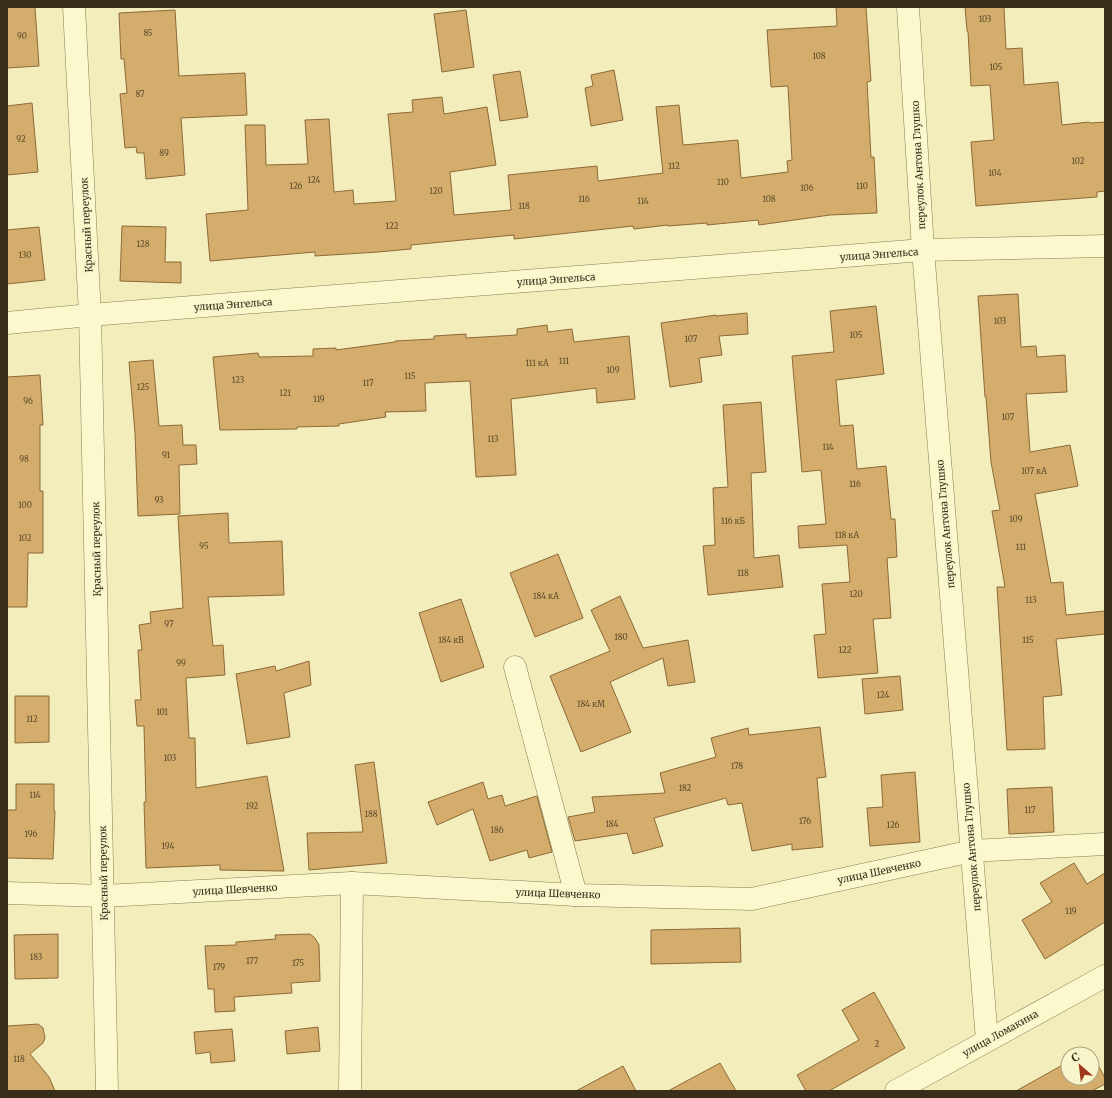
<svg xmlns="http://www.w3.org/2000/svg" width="1112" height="1098" viewBox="0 0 1112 1098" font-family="Merriweather,serif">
  <rect width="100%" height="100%" fill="#f2edbb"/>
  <g fill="#d4ac6c" stroke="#8c6a37">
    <polygon points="7,7 35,7 39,66 7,68"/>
    <polygon points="836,7 866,7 871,81 867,82 871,157 874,157 877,213 830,215 759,225 758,220 707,225 707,223 668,226 668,225 634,229 633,226 514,239 514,235 411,245 411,249 378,252 315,256 315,252 210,261 206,214 248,210 245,125 265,125 266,165 308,164 305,120 329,119 334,192 353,190 354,204 396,201 388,114 413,112 412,100 442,97 444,114 487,107 496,165 450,172 454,215 511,210 508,175 597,166 598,181 663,173 656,107 679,105 683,145 738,140 741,178 788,172 787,161 792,160 788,86 771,87 767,30 837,26"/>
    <polygon points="965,7 1004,7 1006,49 1022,48 1024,85 1058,82 1062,125 1089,122 1090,123 1105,122 1105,191 1097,192 1097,197 976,206 971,142 994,140 990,85 971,86 968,32 967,31"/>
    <polygon points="175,10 179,76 245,73 247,115 181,118 185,175 146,179 144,153 137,153 136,147 125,148 120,94 127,93 124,59 121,59 119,13"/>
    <polygon points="466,10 474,67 442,72 434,14"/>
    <polygon points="614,70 623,120 591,126 585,88 593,86 591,75"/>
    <polygon points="520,71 528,117 500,121 493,75"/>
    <polygon points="32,103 38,172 7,175 7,106"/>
    <polygon points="122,226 166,227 165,262 181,262 181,283 120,281"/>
    <polygon points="39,227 45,280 7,284 7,230"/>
    <polygon points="1018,294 1021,347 1036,346 1037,357 1065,355 1067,392 1026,394 1030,452 1070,445 1078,486 1035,494 1051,583 1063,582 1066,615 1105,611 1105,634 1056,639 1062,695 1043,697 1045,749 1007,750 997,587 1005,587 992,511 1000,510 991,462 986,397 985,397 978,296"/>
    <polygon points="876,306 884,374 836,380 840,426 853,425 857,469 886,466 891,519 895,519 897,557 887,558 891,618 873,619 878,673 818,678 814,635 826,634 822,584 850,582 847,545 799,548 798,526 826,524 821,470 802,472 792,356 834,352 830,311"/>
    <polygon points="747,313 748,334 719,336 722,355 699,358 702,382 670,387 661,323 716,315 716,316"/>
    <polygon points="547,325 548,332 572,329 574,342 629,336 635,399 597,403 596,388 511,399 516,475 476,477 470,381 425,383 426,411 385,412 386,417 339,424 339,426 297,427 297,429 220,430 213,357 258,353 259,357 313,356 313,349 336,348 336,350 395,342 395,341 434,339 434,336 466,334 466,338 517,335 517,329"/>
    <polygon points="153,360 159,426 182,425 183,445 196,445 197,464 179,465 180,514 138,516 135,433 129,362"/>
    <polygon points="40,375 43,425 40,425 40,491 43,491 43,553 28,553 27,607 7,607 7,377"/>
    <polygon points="761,402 766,472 751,473 754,558 779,555 783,587 708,595 703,546 715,545 713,488 728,487 723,405"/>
    <polygon points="228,513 229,543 282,541 284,595 208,597 213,646 223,645 225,675 186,678 189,738 195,738 196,788 267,776 284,871 220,870 220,865 146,868 144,802 146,802 144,726 137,726 135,700 141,700 138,650 142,650 139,625 151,623 150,612 183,608 178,516"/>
    <polygon points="558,554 583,618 535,637 510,573"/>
    <polygon points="620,596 643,648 688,640 695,682 668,686 663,658 610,682 631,732 581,752 550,676 610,651 591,610"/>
    <polygon points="461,599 484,667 441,682 419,613"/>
    <polygon points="309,661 311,685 284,693 290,737 247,744 236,674 275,666 276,671"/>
    <polygon points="900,676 903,710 865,714 862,679"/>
    <polygon points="15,696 49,696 49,742 15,743"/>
    <polygon points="820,727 826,777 817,778 823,847 792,850 792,844 752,851 742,803 728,805 726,798 654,818 663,846 633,854 627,833 575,841 568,817 595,812 592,797 665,793 660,773 716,757 711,738 748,728 749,735"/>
    <polygon points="374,762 387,863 309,870 307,833 363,832 355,765"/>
    <polygon points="915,772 920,842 870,846 867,808 883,807 881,775"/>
    <polygon points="483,782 488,799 502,795 505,806 537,796 552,852 529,858 527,850 490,861 473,809 437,825 428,802"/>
    <polygon points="16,784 54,784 54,811 55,811 53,859 7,858 7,810 16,810"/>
    <polygon points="1052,787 1054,832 1009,834 1007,789"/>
    <polygon points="1074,863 1087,884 1105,873 1105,922 1045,959 1022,920 1052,902 1040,883"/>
    <polygon points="740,928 741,962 651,964 651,930"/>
    <polygon points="58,934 58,978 15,979 14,935"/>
    <polygon points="310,934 315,938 319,945 320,981 291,983 292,993 234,997 235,1011 215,1012 214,989 208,989 205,946 236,945 236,942 276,939 275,935"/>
    <polygon points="874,992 905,1048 829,1091 806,1091 797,1075 859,1040 842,1010"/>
    <polygon points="38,1024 43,1028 45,1038 43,1043 30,1054 49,1077 55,1091 7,1091 7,1026"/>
    <polygon points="318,1027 320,1051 287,1054 285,1031"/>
    <polygon points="232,1029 235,1061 211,1063 210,1052 196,1054 194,1032"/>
    <polygon points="1090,1050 1105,1078 1105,1084 1092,1091 1016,1091 1068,1062 1068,1078 1092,1078 1092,1054 1083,1054"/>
    <polygon points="720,1063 736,1091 668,1091"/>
    <polygon points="623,1066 636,1091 576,1091"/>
  </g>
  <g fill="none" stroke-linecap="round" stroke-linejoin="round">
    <g stroke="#8a7c53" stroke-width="23">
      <g id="minor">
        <polyline points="74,7 90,315 107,1091"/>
        <polyline points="908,7 923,250 987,1040"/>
        <polyline points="7,323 90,315 923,250 1105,246"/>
        <polyline points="515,667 576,895"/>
        <polyline points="7,893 104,896 352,883 576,895 752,899 972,851 1105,844"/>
        <polyline points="350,1091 352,883"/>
        <polyline points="896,1091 1105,976"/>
      </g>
    </g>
    <use href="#minor" stroke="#fcf8ce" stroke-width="22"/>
  </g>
  <g text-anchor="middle" stroke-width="3" stroke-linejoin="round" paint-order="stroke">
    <g font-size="8" fill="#5f4e2e">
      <text x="985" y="22">103</text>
      <text x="148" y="36">85</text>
      <text x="22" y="39">90</text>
      <text x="819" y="59">108</text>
      <text x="996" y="70">105</text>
      <text x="140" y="97">87</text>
      <text x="21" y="142">92</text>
      <text x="164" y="156">89</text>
      <text x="1078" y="164">102</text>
      <text x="674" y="169">112</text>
      <text x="995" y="176">104</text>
      <text x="314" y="183">124</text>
      <text x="723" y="185">110</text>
      <text x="296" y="189">126</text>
      <text x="862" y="189">110</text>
      <text x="807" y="191">106</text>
      <text x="436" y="194">120</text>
      <text x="584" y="202">116</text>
      <text x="769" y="202">108</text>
      <text x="643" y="204">114</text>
      <text x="524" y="209">118</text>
      <text x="392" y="229">122</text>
      <text x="143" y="247">128</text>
      <text x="25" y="258">130</text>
      <text x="1000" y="324">103</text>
      <text x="856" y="338">105</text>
      <text x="691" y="342">107</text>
      <text x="564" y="364">111</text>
      <text x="537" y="366">111 кА</text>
      <text x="613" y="373">109</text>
      <text x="410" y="379">115</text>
      <text x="238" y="383">123</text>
      <text x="368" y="386">117</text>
      <text x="143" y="390">125</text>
      <text x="285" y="396">121</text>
      <text x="319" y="402">119</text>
      <text x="28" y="404">96</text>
      <text x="1008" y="420">107</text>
      <text x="493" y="442">113</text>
      <text x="828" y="450">114</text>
      <text x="166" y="458">91</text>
      <text x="24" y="462">98</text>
      <text x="1034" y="474">107 кА</text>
      <text x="855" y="487">116</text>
      <text x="159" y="503">93</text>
      <text x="25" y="508">100</text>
      <text x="1016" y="522">109</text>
      <text x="733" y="524">116 кБ</text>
      <text x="847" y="538">118 кА</text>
      <text x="25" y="541">102</text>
      <text x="204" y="549">95</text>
      <text x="1021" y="550">111</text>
      <text x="743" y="576">118</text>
      <text x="856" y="597">120</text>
      <text x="546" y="599">184 кА</text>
      <text x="1031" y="603">113</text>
      <text x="169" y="627">97</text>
      <text x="621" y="640">180</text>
      <text x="451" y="643">184 кВ</text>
      <text x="1028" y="643">115</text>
      <text x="845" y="653">122</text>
      <text x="181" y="666">99</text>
      <text x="883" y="698">124</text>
      <text x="591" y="707">184 кМ</text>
      <text x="162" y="715">101</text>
      <text x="32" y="722">112</text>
      <text x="170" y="761">103</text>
      <text x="737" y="769">178</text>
      <text x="685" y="791">182</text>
      <text x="35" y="798">114</text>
      <text x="252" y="809">192</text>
      <text x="1030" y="813">117</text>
      <text x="371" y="817">188</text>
      <text x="805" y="824">176</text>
      <text x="612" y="827">184</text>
      <text x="893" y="828">126</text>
      <text x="497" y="833">186</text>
      <text x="31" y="837">196</text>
      <text x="168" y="849">194</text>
      <text x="1071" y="914">119</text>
      <text x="36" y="960">183</text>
      <text x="252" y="964">177</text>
      <text x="298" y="966">175</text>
      <text x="219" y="970">179</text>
      <text x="877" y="1047">2</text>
      <text x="19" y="1062">118</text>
    </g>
    <g font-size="10" fill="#382e1a" stroke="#f9f5cb">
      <text transform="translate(918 165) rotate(-93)" y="4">переулок Антона Глушко</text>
      <text transform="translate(86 225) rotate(-93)" y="4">Красный переулок</text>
      <text transform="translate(879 254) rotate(-4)" y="4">улица Энгельса</text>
      <text transform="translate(556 279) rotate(-4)" y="4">улица Энгельса</text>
      <text transform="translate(233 304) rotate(-4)" y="4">улица Энгельса</text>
      <text transform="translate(945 524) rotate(-95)" y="4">переулок Антона Глушко</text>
      <text transform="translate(96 549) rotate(-91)" y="4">Красный переулок</text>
      <text transform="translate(971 847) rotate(-95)" y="4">переулок Антона Глушко</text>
      <text transform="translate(879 871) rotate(-12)" y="4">улица Шевченко</text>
      <text transform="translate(103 873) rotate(-91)" y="4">Красный переулок</text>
      <text transform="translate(235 889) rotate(-3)" y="4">улица Шевченко</text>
      <text transform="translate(558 893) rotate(2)" y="4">улица Шевченко</text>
      <text transform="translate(1000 1033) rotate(-29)" y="4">улица Ломакина</text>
    </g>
  </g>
  <rect width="1112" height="1098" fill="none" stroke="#382e1a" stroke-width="16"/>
  <g transform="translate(1080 1066) rotate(332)"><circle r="19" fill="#f9f5cb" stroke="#aca584"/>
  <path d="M0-3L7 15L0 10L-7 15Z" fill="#9f371d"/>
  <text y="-6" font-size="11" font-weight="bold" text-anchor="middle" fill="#382e1a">С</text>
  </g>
</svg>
